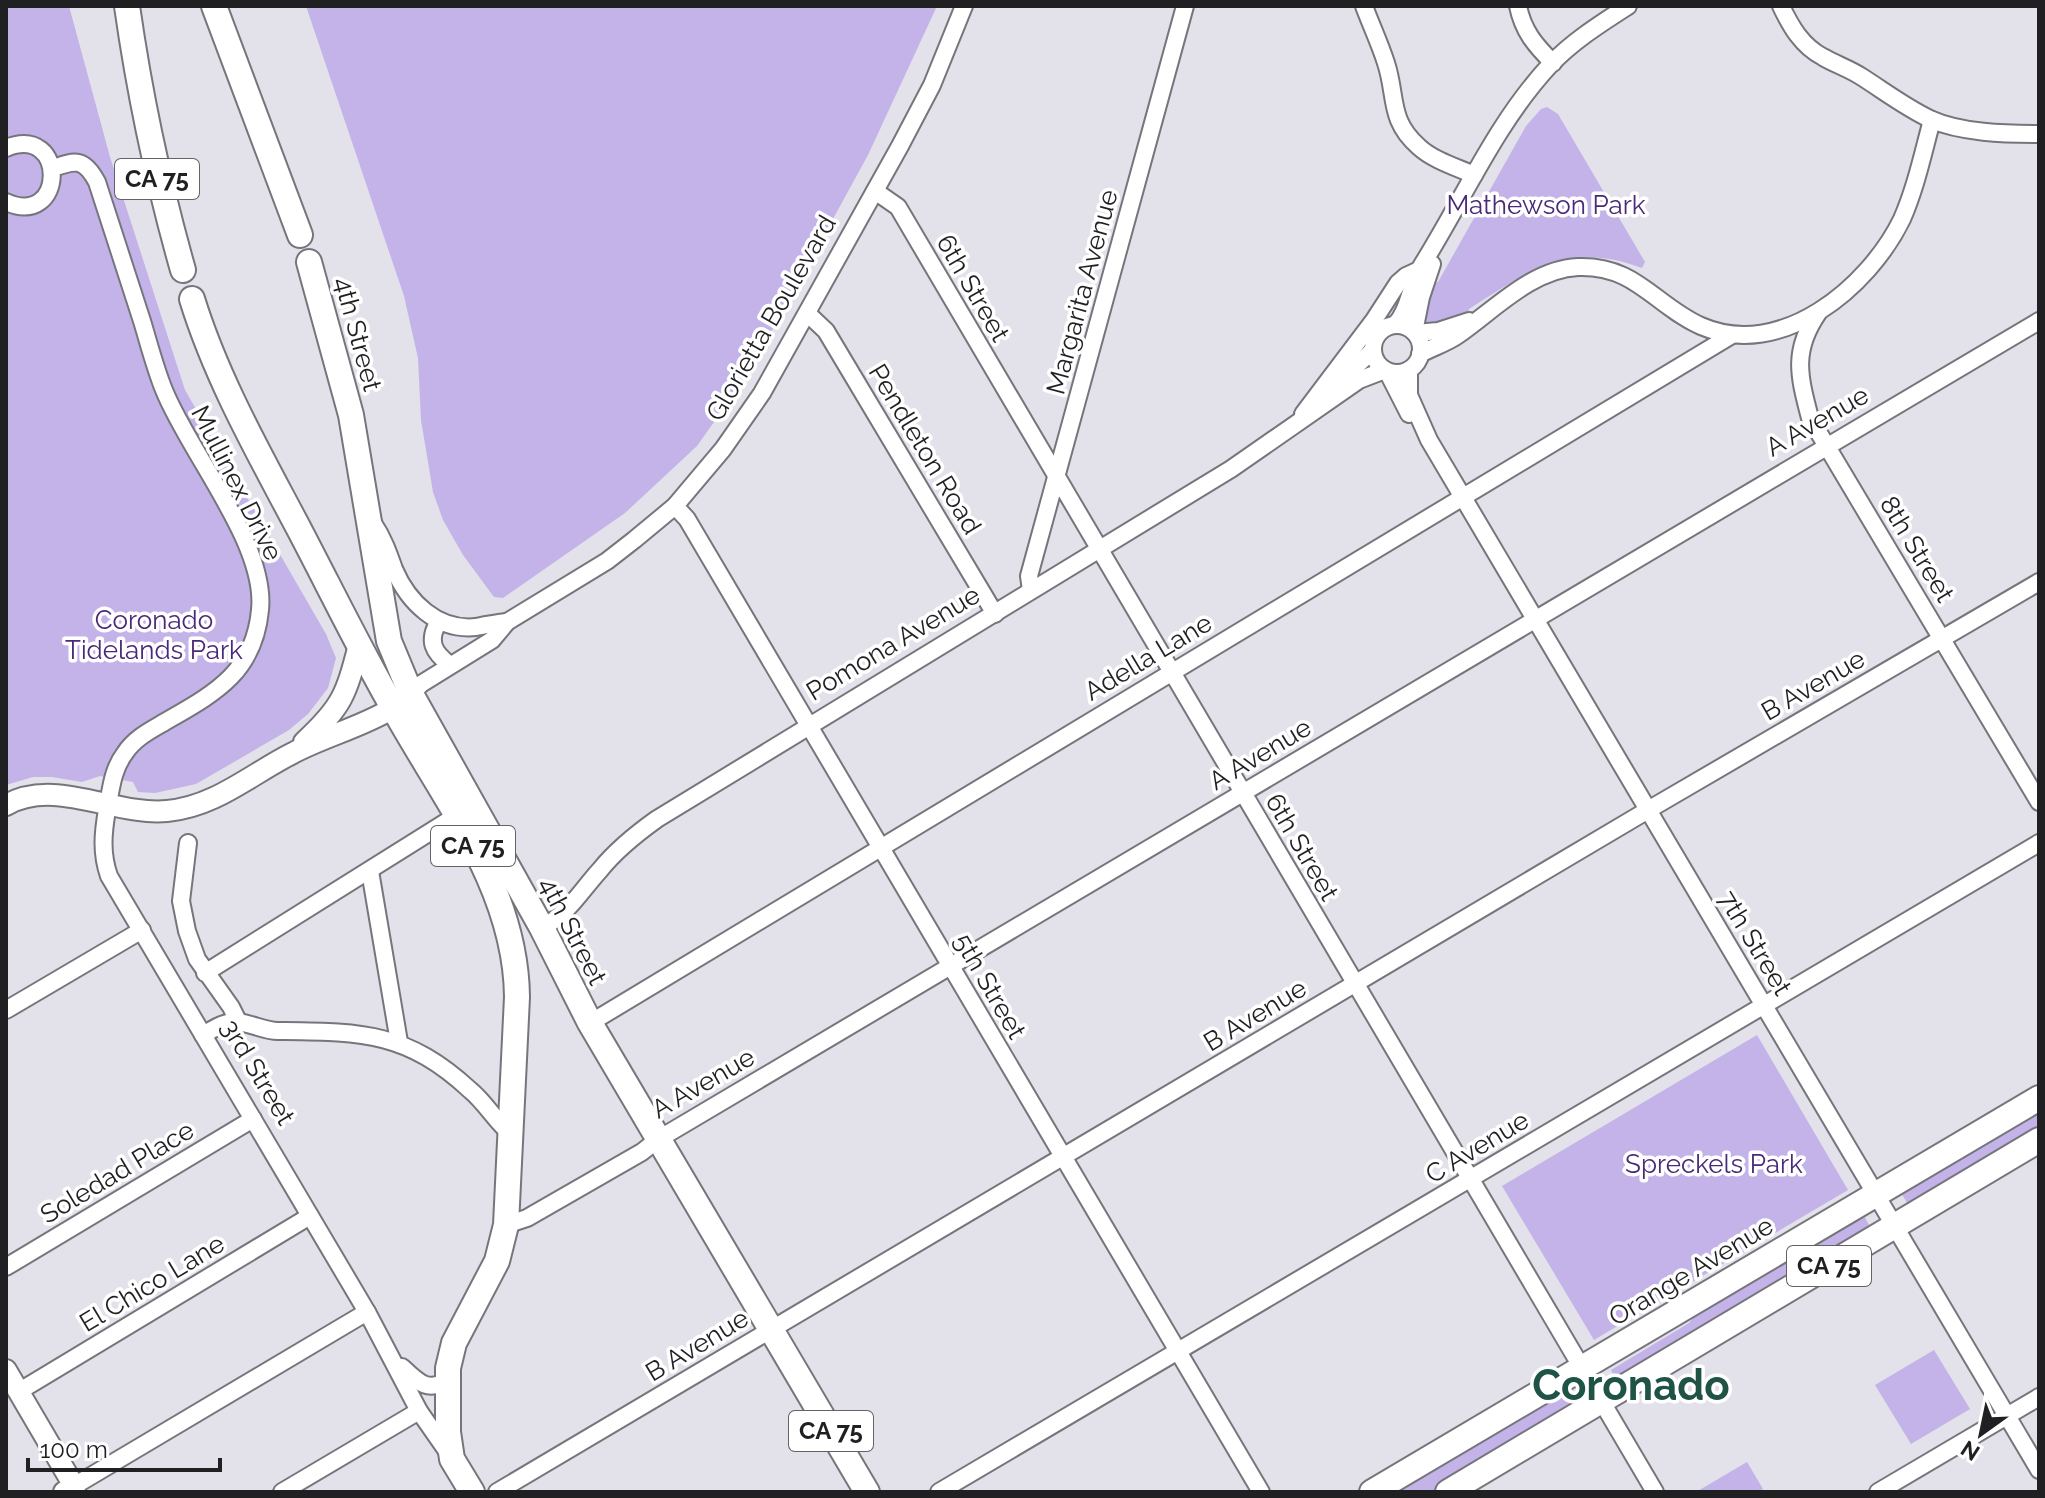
<svg xmlns="http://www.w3.org/2000/svg" width="2045" height="1498" viewBox="0 0 2045 1498" font-family="Raleway,sans-serif">
  <rect width="100%" height="100%" fill="#e3e1e9"/>
  <g fill="#c3b3e9">
    <polygon points="6,6 69,6 110,157 185,390 326,634 336,658 328,688 308,714 289,730 196,784 155,793 138,792 133,782 100,776 82,782 52,777 33,777 6,785"/>
    <polygon points="306,6 937,6 868,155 748,374 697,446 625,513 503,598 494,597 463,555 443,520 433,492 421,420 418,358 404,296"/>
    <path d="M1547,107L1558,114L1645,262L1642,268C1568,240 1529,271 1469,309L1468,315L1448,323L1423,325L1430,284L1438,282L1526,126L1541,109Z"/>
    <polygon points="1757,1035 1848,1190 1594,1340 1502,1186"/>
    <polygon points="2039,1110 2039,1133 1911,1209 1901,1193"/>
    <polygon points="1863,1214 1873,1232 1618,1383 1611,1370 1689,1323 1698,1312"/>
    <polygon points="1934,1350 1970,1409 1911,1444 1875,1385"/>
    <polygon points="1570,1387 1577,1400 1521,1433 1508,1446 1431,1492 1394,1492"/>
    <polygon points="1747,1462 1763,1489 1757,1492 1696,1492"/>
  </g>
  <g fill="none" stroke-linecap="round" stroke-linejoin="round">
    <g stroke="#77757c" stroke-width="20">
      <g id="minor">
        <path d="M1364,6C1371,25 1380,44 1386,63C1397,96 1388,120 1419,147C1433,160 1456,167 1474,175"/>
        <path d="M1518,6C1523,31 1535,45 1553,63"/>
        <path d="M1781,6C1791,27 1802,46 1823,57C1835,64 1850,69 1862,77C1884,91 1905,107 1930,119C1961,133 2005,134 2039,134"/>
        <path d="M6,148C68,123 66,229 6,202"/>
        <path d="M53,168C76,160 84,158 97,182C112,228 127,274 142,321C149,344 155,368 164,390C189,453 267,544 260,610C254,674 213,694 163,723C149,731 134,739 125,753C112,770 111,790 107,810C103,833 101,853 109,876L367,1312L419,1411L449,1454"/>
        <polyline points="875,191 898,207 1655,1492"/>
        <path d="M1818,313C1792,351 1799,376 1810,418L2039,802"/>
        <polyline points="808,314 826,331 995,614"/>
        <path d="M1395,325C1410,309 1410,284 1422,265C1464,198 1496,123 1550,65C1573,41 1600,24 1628,6"/>
        <circle cx="1397" cy="349" r="24"/>
        <polyline points="1414,332 1421,297 1432,264"/>
        <polyline points="1416,333 1438,331 1469,321"/>
        <path d="M1420,354C1433,347 1447,343 1458,335C1494,310 1532,269 1578,267C1636,265 1654,305 1701,326C1781,361 1869,287 1902,219C1916,187 1923,153 1932,120"/>
        <polyline points="1409,370 1409,395 1429,440 2039,1470"/>
        <polyline points="1387,371 1409,414"/>
        <polyline points="1333,388 1373,350"/>
        <polyline points="1303,414 1374,320 1398,283 1406,276 1419,270"/>
        <polyline points="675,506 687,519 1261,1492"/>
        <path d="M373,523C383,538 388,552 394,569C408,602 437,631 476,627C486,625 497,623 507,622"/>
        <polyline points="1031,590 1029,576 1185,6"/>
        <path d="M439,621C427,641 433,652 450,665"/>
        <polyline points="411,694 421,684 492,640 507,622 607,561 634,540 675,506 723,449 762,393 900,146 932,85 964,6"/>
        <polyline points="188,843 181,901 187,931 197,959 231,1007 238,1021"/>
        <polyline points="370,871 399,1042"/>
        <path d="M542,928C569,913 580,892 600,870C616,850 636,834 657,819L1231,469L1359,380L1385,370"/>
        <polyline points="205,973 446,822"/>
        <polyline points="6,1010 142,930"/>
        <polyline points="590,1023 1732,335"/>
        <path d="M203,1035C213,1029 225,1021 237,1022C251,1023 264,1031 278,1031C361,1032 406,1031 470,1090C486,1103 495,1121 511,1134"/>
        <polyline points="506,1225 527,1218 642,1152 657,1140 2039,321"/>
        <polyline points="6,1267 253,1119"/>
        <path d="M402,1367C418,1382 427,1393 448,1380"/>
        <polyline points="18,1392 310,1216"/>
        <polyline points="77,1492 74,1486 367,1312"/>
        <polyline points="282,1492 419,1411"/>
        <polyline points="497,1492 1648,810 2039,582"/>
        <polyline points="939,1492 2039,843"/>
        <polyline points="1878,1492 2039,1397"/>
      </g>
    </g>
    <g stroke="#77757c" stroke-width="24">
      <g id="major">
        <path d="M304,742C342,707 346,695 359,645"/>
        <path d="M6,805C55,777 115,816 167,811C215,807 251,774 293,753C325,736 362,727 393,708"/>
        <polyline points="6,1370 74,1486 64,1492"/>
      </g>
    </g>
    <g stroke="#77757c" stroke-width="28">
      <g id="highway">
        <path d="M127,6C140,97 158,182 183,270"/>
        <polyline points="214,6 300,235"/>
        <polyline points="309,262 351,415 389,641 411,694 542,928 590,1023 867,1492"/>
        <path d="M192,299C217,380 260,455 299,529C331,590 361,652 395,711C445,801 516,889 517,997L506,1225L497,1261L454,1343L448,1368V1432L452,1459L472,1492"/>
        <polyline points="1372,1492 2039,1098"/>
        <polyline points="1448,1492 2039,1140"/>
      </g>
    </g>
    <use href="#minor" stroke="#fff" stroke-width="16"/>
    <use href="#major" stroke="#fff" stroke-width="20"/>
    <use href="#highway" stroke="#fff" stroke-width="24"/>
  </g>
  <g text-anchor="middle" stroke-width="7" stroke-linejoin="round" paint-order="stroke">
    <g fill="#fff" stroke="#636264" stroke-width="2">
      <rect x="115" y="159" width="84" height="40" rx="6"/>
      <rect x="431" y="826" width="84" height="40" rx="6"/>
      <rect x="1787" y="1246" width="84" height="40" rx="6"/>
      <rect x="789" y="1411" width="84" height="40" rx="6"/>
    </g>
    <g font-size="24" font-weight="bold" fill="#201f22">
      <text x="157" y="187">CA 75</text>
      <text x="473" y="854">CA 75</text>
      <text x="1829" y="1274">CA 75</text>
      <text x="831" y="1439">CA 75</text>
    </g>
    <g font-size="26" fill="#4a2979" stroke="#fff">
      <text x="1546" y="214">Mathewson Park</text>
      <text x="154" y="629">Coronado<tspan x="154" dy="30">Tidelands Park</tspan></text>
      <text x="1714" y="1173">Spreckels Park</text>
    </g>
    <g font-size="26" fill="#201f22" stroke="#fff">
      <text transform="translate(973 288) rotate(60)" y="9">6th Street</text>
      <text transform="translate(1082 292) rotate(-75)" y="9">Margarita Avenue</text>
      <text transform="translate(771 318) rotate(-60)" y="9">Glorietta Boulevard</text>
      <text transform="translate(358 334) rotate(75)" y="9">4th Street</text>
      <text transform="translate(1817 421) rotate(-30)" y="9">A Avenue</text>
      <text transform="translate(925 449) rotate(59)" y="9">Pendleton Road</text>
      <text transform="translate(237 483) rotate(63)" y="9">Mullinex Drive</text>
      <text transform="translate(1917 549) rotate(59)" y="9">8th Street</text>
      <text transform="translate(893 643) rotate(-31)" y="9">Pomona Avenue</text>
      <text transform="translate(1148 657) rotate(-31)" y="9">Adella Lane</text>
      <text transform="translate(1813 685) rotate(-30)" y="9">B Avenue</text>
      <text transform="translate(1260 754) rotate(-31)" y="9">A Avenue</text>
      <text transform="translate(1302 847) rotate(60)" y="9">6th Street</text>
      <text transform="translate(573 931) rotate(63)" y="9">4th Street</text>
      <text transform="translate(1755 943) rotate(59)" y="9">7th Street</text>
      <text transform="translate(990 986) rotate(60)" y="9">5th Street</text>
      <text transform="translate(1255 1015) rotate(-31)" y="9">B Avenue</text>
      <text transform="translate(258 1072) rotate(59)" y="9">3rd Street</text>
      <text transform="translate(703 1083) rotate(-30)" y="9">A Avenue</text>
      <text transform="translate(1477 1147) rotate(-31)" y="9">C Avenue</text>
      <text transform="translate(117 1172) rotate(-31)" y="9">Soledad Place</text>
      <text transform="translate(1691 1271) rotate(-31)" y="9">Orange Avenue</text>
      <text transform="translate(152 1283) rotate(-31)" y="9">El Chico Lane</text>
      <text transform="translate(697 1345) rotate(-31)" y="9">B Avenue</text>
    </g>
    <g font-size="42" font-weight="bold" fill="#1f5345" stroke="#fff">
      <text x="1631" y="1400">Coronado</text>
    </g>
  </g>
  <rect width="2045" height="1498" fill="none" stroke="#201f22" stroke-width="16"/>
  <g transform="translate(1981 1434) rotate(213)" stroke="#ffffff" stroke-width="6" paint-order="stroke">
  <path d="M0-6L14 30L0 20L-14 30Z" fill="#201f22"/>
  <text y="-12" font-size="22" font-weight="bold" text-anchor="middle" fill="#201f22">N</text>
  </g>
  <path d="M28 1458v12h192v-12" fill="none" stroke="#201f22" stroke-width="4"/>
  <text x="40" y="1458" font-size="24" fill="#201f22" stroke="#ffffff" stroke-width="6" paint-order="stroke">100 m</text>
</svg>
